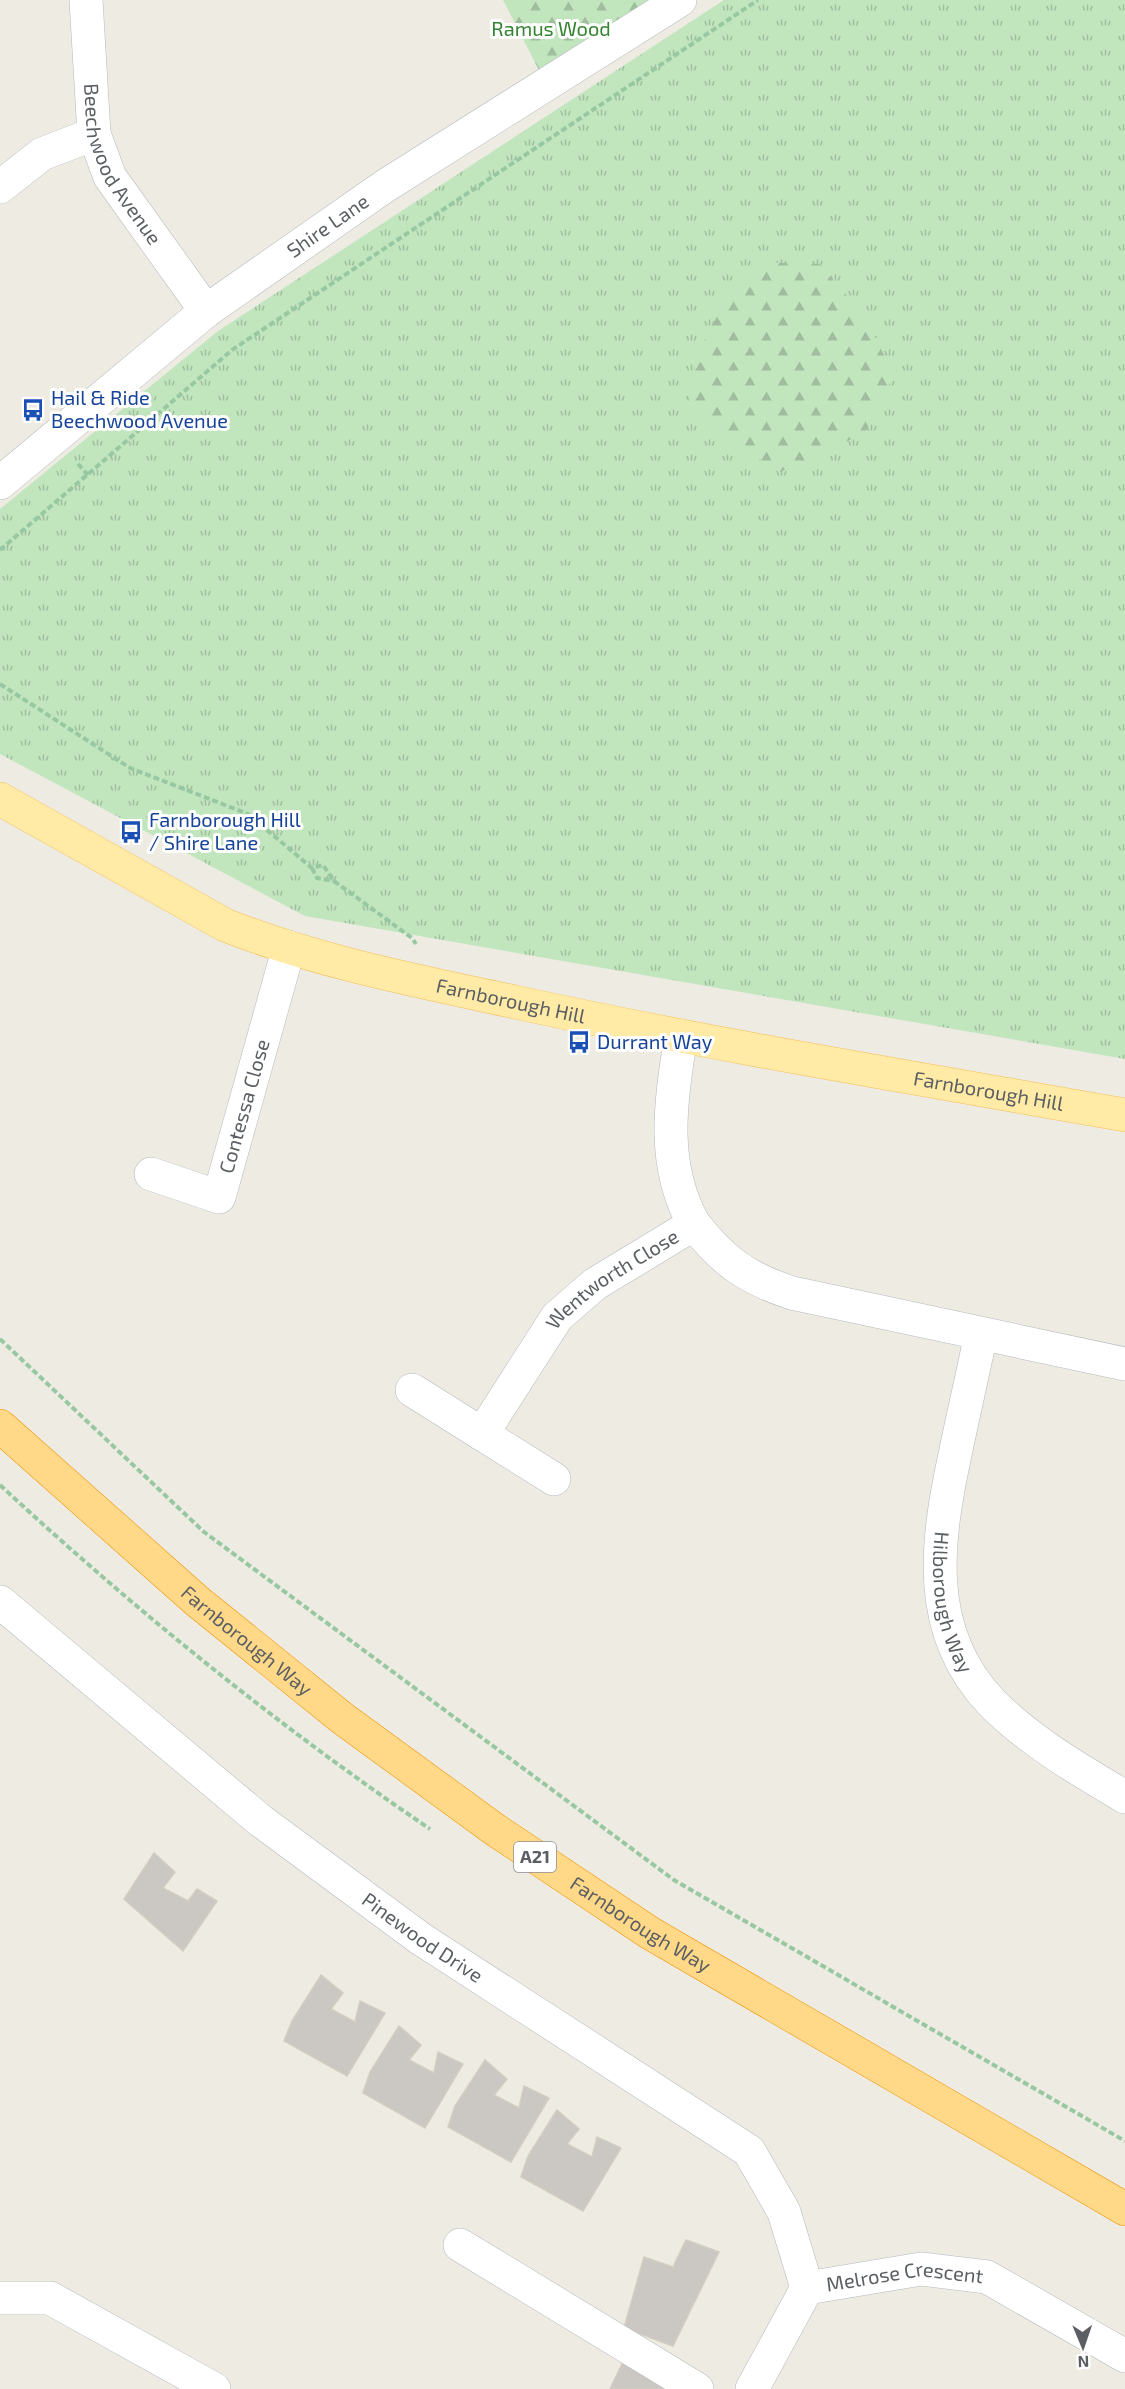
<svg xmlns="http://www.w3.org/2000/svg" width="1125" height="2389" viewBox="0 0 1125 2389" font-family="'Exo 2',sans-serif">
  <defs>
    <pattern id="grass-tufts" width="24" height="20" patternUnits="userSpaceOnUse" patternTransform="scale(1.5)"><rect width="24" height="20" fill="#c1e6be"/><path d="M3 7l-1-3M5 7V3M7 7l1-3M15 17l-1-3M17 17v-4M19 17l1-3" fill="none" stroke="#a0be9e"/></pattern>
    <pattern id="forest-firs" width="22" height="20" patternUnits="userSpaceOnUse" patternTransform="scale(1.5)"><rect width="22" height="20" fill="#c1e6be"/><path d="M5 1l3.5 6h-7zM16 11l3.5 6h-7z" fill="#a0be9e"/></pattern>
  </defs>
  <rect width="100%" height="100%" fill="#eeebe2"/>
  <polygon fill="url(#grass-tufts)" points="724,0 1125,0 1125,1059 305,916 0,754 0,509 218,331"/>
  <g fill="url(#forest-firs)">
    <polygon points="503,0 650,0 539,70"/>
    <polygon points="758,262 819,264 864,315 894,375 865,433 780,472 743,449 689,402 697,354 729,294"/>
  </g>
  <g fill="#cbc7c2" stroke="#d3ccc1" stroke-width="1.5">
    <polygon points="154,1853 175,1872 163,1888 188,1901 197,1889 217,1901 183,1951 124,1899"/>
    <polygon points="321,1975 343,1993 331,2009 355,2022 360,2001 385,2013 347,2076 284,2041 292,2021"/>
    <polygon points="399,2026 421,2045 409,2060 434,2073 438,2052 463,2064 425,2128 363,2093 370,2072"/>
    <polygon points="485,2060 507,2079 494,2095 519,2108 524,2086 549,2098 511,2162 448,2127 455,2106"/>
    <polygon points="557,2110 579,2129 567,2144 592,2157 597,2137 621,2148 583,2211 521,2177 528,2156"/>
    <polygon points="686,2240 719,2252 673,2346 624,2328 644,2257 673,2267"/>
    <polygon points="623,2362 668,2389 610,2389"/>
  </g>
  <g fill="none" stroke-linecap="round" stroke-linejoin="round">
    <g stroke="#b5b9bd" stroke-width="34">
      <g id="minor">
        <path id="s1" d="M86,0L94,134L110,177L206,311"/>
        <polyline points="0,187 42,154 94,134"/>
        <path id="s2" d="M0,483L206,311L385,186L680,0"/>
        <path id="s3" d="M151,1174L219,1197L289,947"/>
        <path d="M694,1224C723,1261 746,1278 792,1293L1125,1364"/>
        <path id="s4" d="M981,1334C973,1373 964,1411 956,1450C937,1538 922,1630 992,1703C1031,1742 1078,1769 1125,1797"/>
        <polyline points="412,1390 482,1434"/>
        <path id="s5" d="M554,1479L482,1434L557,1317L595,1284L694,1224C660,1163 671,1101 681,1036"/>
        <path id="s6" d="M0,1602L261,1821L421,1939L749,2151L784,2212L807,2288"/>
        <polyline points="460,2245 697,2389"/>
        <path id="s7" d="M807,2288L921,2269L987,2277L1125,2356"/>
        <polyline points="0,2298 50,2298 214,2389"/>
        <polyline points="752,2389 807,2288"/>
      </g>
    </g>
    <g stroke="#f5bc55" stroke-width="34">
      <g id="major">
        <path id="s8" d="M0,799L225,925C318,962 418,981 515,1002C717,1046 922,1079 1125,1115"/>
      </g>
    </g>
    <g stroke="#f09300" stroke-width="34">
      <g id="highway">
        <path id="s9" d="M0,1426L197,1601L342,1718L494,1829L650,1933L1125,2209"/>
      </g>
    </g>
    <g stroke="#97c8a1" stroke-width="4" stroke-dasharray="6 3" stroke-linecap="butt">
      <polyline points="78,464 88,475"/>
      <polyline points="0,550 232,350 758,0"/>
      <polyline points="0,684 130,768 248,814 312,868 323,865 334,881 412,938 416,944"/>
      <polyline points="312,868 317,878 334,881"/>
      <polyline points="0,1339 204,1532 674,1880 1125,2141"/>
      <path d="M0,1485C135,1610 278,1726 430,1829"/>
    </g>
    <use href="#minor" stroke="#fff" stroke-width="33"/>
    <use href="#major" stroke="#ffeaa6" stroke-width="33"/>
    <use href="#highway" stroke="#ffd888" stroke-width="33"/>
  </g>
  <defs>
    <g id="bus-bare" transform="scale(1.8)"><path d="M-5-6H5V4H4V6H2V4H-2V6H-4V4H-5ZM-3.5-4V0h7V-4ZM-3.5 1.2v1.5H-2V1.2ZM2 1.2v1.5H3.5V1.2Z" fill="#1a4fb4" stroke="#fff" stroke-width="2.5" paint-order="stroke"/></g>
  </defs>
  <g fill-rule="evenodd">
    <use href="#bus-bare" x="33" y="410"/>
    <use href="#bus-bare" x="131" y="832"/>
    <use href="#bus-bare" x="579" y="1042"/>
  </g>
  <g text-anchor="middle" stroke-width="6" stroke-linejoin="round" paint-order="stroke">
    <rect fill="#fff" stroke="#8c8f92" stroke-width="1.5" x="514" y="1842" width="42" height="30" rx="4.5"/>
    <g font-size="18" font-weight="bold" fill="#5b5f64">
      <text x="535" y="1863">A21</text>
    </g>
    <g font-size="20" fill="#348432" stroke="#fff">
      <text x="551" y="36">Ramus Wood</text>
    </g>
    <g font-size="20" fill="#5b5f64" stroke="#fff">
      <text dy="7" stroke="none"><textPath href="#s1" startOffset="172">Beechwood Avenue</textPath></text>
      <text dy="7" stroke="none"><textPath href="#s2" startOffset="417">Shire Lane</textPath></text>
      <text dy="7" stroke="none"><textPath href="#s8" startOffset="554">Farnborough Hill</textPath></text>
      <text dy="7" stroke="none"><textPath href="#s8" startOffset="1040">Farnborough Hill</textPath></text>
      <text dy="7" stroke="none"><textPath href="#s3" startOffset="166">Contessa Close</textPath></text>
      <text dy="7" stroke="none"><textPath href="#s5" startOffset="291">Wentworth Close</textPath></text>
      <text dy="7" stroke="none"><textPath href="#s4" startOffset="274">Hilborough Way</textPath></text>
      <text dy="7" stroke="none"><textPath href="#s9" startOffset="327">Farnborough Way</textPath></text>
      <text dy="7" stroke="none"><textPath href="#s9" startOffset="813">Farnborough Way</textPath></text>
      <text dy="7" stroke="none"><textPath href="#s6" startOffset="540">Pinewood Drive</textPath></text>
      <text dy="7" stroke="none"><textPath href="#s7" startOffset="99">Melrose Crescent</textPath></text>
    </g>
    <g font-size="20" fill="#164399" stroke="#fff" text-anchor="start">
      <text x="51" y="405">Hail &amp; Ride<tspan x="51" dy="23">Beechwood Avenue</tspan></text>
      <text x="149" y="827">Farnborough Hill<tspan x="149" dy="23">/ Shire Lane</tspan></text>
      <text x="597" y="1049">Durrant Way</text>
    </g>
  </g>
  <g transform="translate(1083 2347) rotate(178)" stroke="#ffffff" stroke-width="4.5" paint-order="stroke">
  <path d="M0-4.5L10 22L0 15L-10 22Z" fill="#5b5f64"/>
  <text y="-9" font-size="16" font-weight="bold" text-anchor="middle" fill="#5b5f64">N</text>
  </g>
</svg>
